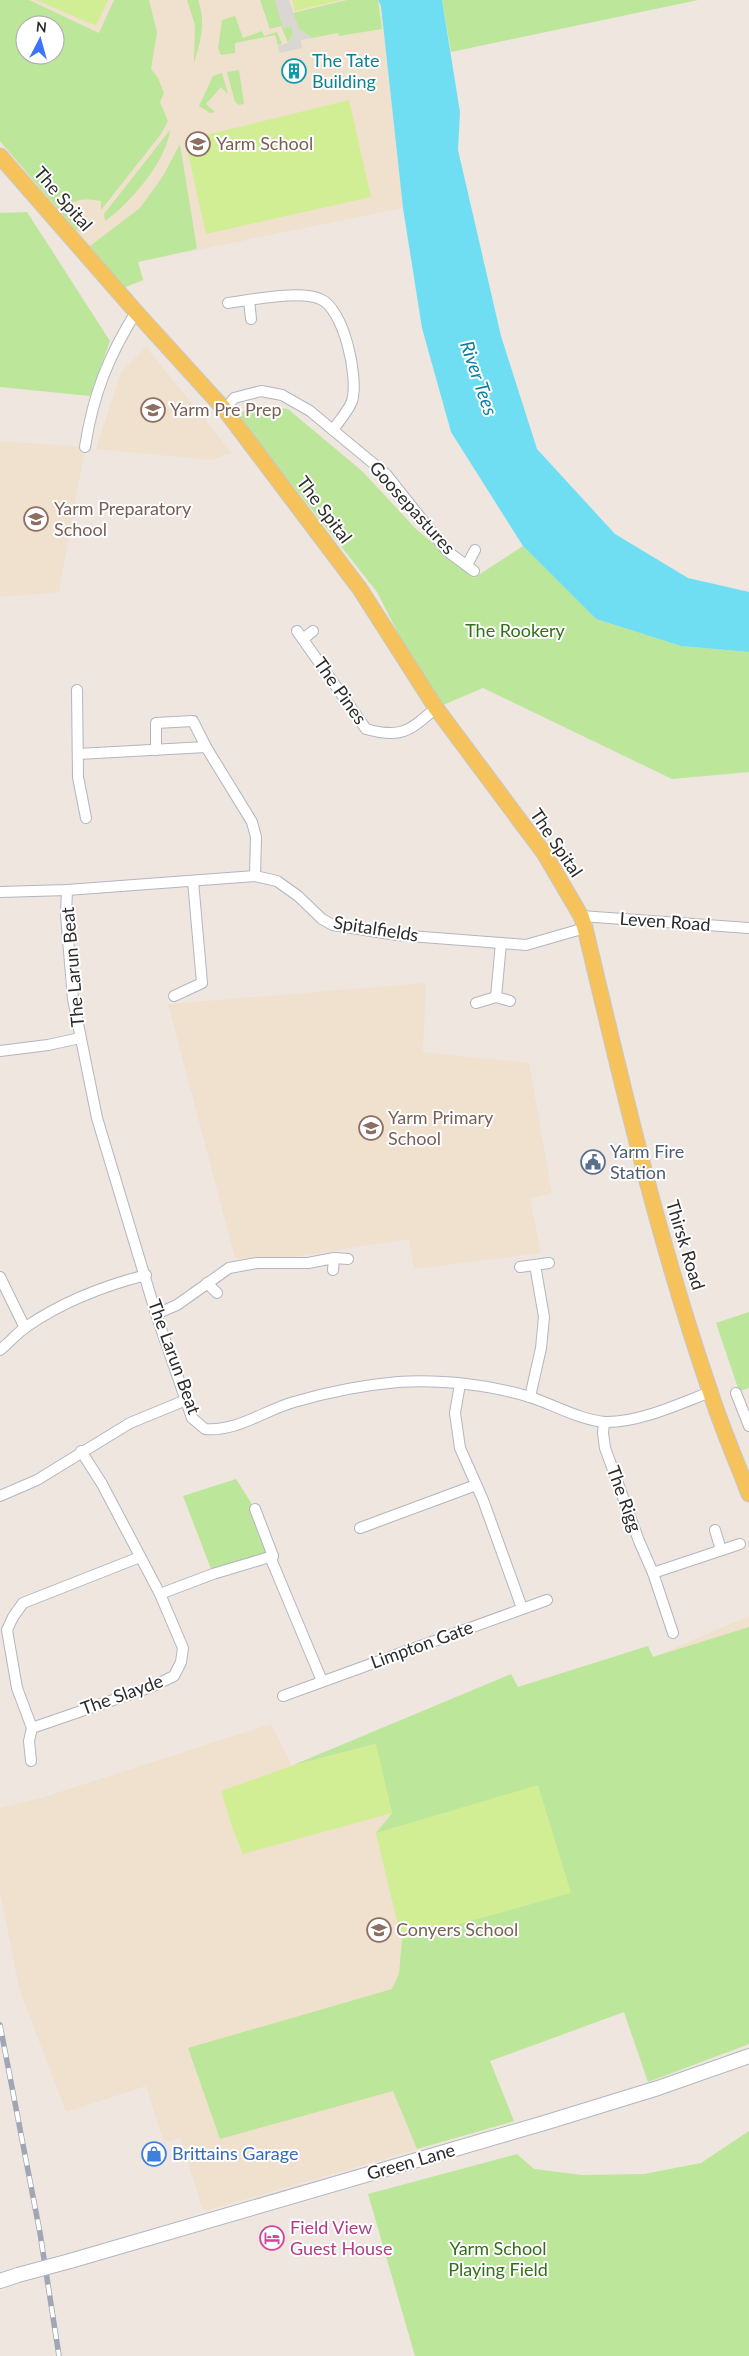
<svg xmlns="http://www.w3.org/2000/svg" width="749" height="2356" viewBox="0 0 749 2356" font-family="Lato,sans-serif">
  <rect width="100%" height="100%" fill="#eee6df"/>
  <g fill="#f0e1ce" fill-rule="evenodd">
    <path d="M0,0H378L381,6L403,208L138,262L144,281L123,288L0,143ZM25,25H55V55H25Z"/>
    <polygon points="146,347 232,453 211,460 96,449 121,372"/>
    <polygon points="0,441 85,447 59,592 0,597"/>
    <polygon points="426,983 423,1052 529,1063 552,1193 530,1199 541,1253 414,1269 409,1239 286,1258 235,1258 168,1004"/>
    <polygon points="749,1616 749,2044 648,2082 624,2012 490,2061 514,2121 205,2211 202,2207 180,2138 164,2143 146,2086 66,2112 19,1988 0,1892 0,1808 41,1798 271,1724 292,1766 511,1674 518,1687 648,1646 653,1657"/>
  </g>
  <g fill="#bce699" fill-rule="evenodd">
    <path d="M0,0H29L99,33L114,0H149L157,32L151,69L158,78L164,93L160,102L168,121L161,134L101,210V201C87,199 78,198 67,206L85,231L82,233L75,229L0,141ZM25,25H55V55H25Z"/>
    <path d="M187,0H198C206,22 201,41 194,63L195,25Z"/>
    <polygon points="260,0 275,0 283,28 291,26 293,33 288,43 281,26 270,29"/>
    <polygon points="347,0 378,0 382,29 339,36 338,33 312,38 299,29 293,13"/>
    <polygon points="442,0 698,0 451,52"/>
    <polygon points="235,16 243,38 262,31 264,36 277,32 282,44 278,45 275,35 235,43 235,53 221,55 218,48 222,20"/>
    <polygon points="239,70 244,104 239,105 235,102 227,72"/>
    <polygon points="222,73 228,94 221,87 206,104 215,112 210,113 199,106 213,76"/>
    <path d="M170,130C166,162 130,203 105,221L104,214Z"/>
    <polygon points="180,144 197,249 138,262 143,280 123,288 90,246 140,208 163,176"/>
    <polygon points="27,212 110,341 90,396 0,387 0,213"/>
    <polygon points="252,404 288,409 362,471 416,529 474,578 523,546 596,619 681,646 749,652 749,772 672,779 483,688 436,708 377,592 238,416"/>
    <polygon points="749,1312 749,1388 739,1391 716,1323"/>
    <polygon points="236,1479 255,1509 273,1556 213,1574 183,1496"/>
    <polygon points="749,1627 749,2044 648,2082 624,2012 490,2061 514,2121 417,2149 393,2091 220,2139 188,2048 392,1989 399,1974 402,1940 376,1833 392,1813 375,1744 291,1766 511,1674 518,1687 648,1646 653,1657"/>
    <polygon points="749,2131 749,2356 415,2356 368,2194 517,2154 534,2169 582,2175 644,2174 701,2163"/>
  </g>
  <g fill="#d2ee95">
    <polygon points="36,0 108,0 96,26"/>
    <polygon points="292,0 341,0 295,11"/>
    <polygon points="349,100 371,197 206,234 185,140"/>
    <polygon points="376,1744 392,1813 243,1854 233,1830 221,1791 291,1766"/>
    <polygon points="538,1785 571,1893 402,1940 376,1833"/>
  </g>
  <polygon fill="#dad6d2" points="275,0 289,0 299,29 312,38 301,40 302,48 280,53 278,46 288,43 293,33 291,26 283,28"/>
  <polygon fill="#6fdef3" points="378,0 442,0 460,112 458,150 501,336 537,449 615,534 688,578 749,592 749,652 681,646 596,619 523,546 451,432 422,328 403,208 381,6"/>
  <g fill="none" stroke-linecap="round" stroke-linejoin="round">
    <g stroke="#b2b6c0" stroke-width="12">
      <g id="minor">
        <polyline points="249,300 251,319"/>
        <path d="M228,303C251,300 299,290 320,299C344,308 359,378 352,401C349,410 339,421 333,430"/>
        <polyline points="225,410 234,398 261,391 282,395 310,411 386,474 447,551 474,571"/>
        <path d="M85,447C93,395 108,357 136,312"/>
        <polyline points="467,565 475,550"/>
        <path d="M297,631L366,729C402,739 409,731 436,708"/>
        <polyline points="303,639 313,631"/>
        <polyline points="77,690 78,777 86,818"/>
        <polyline points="156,750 156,723 193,721 206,747 252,822 256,837 255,876"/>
        <polyline points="78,754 206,747"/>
        <path d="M67,890L66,915L73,999L97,1118L156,1314L192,1418L205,1429C237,1432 265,1410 294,1402C328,1392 364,1385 398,1382C440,1379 493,1385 533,1398C556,1406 581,1420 605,1422C638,1423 679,1404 710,1392"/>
        <polyline points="0,892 67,890 255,876 277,881 298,896 322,919 333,925 397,935 526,945 585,928"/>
        <polyline points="581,916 749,928"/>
        <polyline points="174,996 202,983 193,881"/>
        <polyline points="496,997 501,943"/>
        <polyline points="476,1003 496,997 510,1001"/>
        <polyline points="0,1051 48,1045 80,1038"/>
        <polyline points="520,1267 549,1263"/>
        <polyline points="333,1270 334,1258"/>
        <polyline points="0,1277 25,1328"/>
        <polyline points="207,1283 217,1293"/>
        <polyline points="156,1314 177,1305 229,1268 257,1263 308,1263 334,1258 348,1259"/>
        <path d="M0,1350C9,1343 17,1333 26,1327C62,1302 103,1286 146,1275"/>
        <polyline points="460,1384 455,1413 460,1448 483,1500 522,1608"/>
        <polyline points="736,1393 749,1426"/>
        <polyline points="530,1397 541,1348 544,1317 535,1265"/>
        <polyline points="604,1422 603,1433 605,1448 639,1541 653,1573 673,1633"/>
        <polyline points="0,1496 37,1480 130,1423 186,1400"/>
        <polyline points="255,1509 273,1556 271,1559 322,1681"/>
        <polyline points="360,1528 476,1485"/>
        <polyline points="715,1530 721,1550"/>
        <polyline points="653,1573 740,1544"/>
        <polyline points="160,1594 213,1574 273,1556"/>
        <polyline points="283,1696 547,1600"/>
        <polyline points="32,1728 151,1687 174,1676 181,1662 183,1648 160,1594 102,1484 81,1451"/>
        <polyline points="31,1761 29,1741 32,1728 17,1688 7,1630 13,1617 23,1603 140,1557"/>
      </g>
    </g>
    <g stroke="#b2b6c0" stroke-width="16">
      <g id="secondary">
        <polyline points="70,2261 544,2123 658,2088 749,2056"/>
        <polyline points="0,2281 18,2275"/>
      </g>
    </g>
    <g stroke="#c8c8c8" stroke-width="17">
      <path id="primary" d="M0,156L136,312L225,410L360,589L436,708L544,853L581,916L585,928C622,1084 658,1240 710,1391C721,1426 736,1460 749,1494"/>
    </g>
    <use href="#minor" stroke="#fff" stroke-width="10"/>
    <use href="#secondary" stroke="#fff" stroke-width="14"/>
    <use href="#primary" stroke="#f6c25c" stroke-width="15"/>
    <g stroke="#a1a6b7" stroke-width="5.5">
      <polyline id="rail" points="0,2025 40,2233 59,2356"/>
    </g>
    <use href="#rail" stroke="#fff" stroke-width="4" stroke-dasharray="11" stroke-linecap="butt"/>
    <g stroke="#b2b6c0" stroke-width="16" stroke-linecap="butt">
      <polyline id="secondary-bridge" points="18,2275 70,2261"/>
    </g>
    <use href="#secondary-bridge" stroke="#fff" stroke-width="14"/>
  </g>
  <defs>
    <g id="building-ring" transform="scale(1.25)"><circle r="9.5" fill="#fff" stroke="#0f9aa8" stroke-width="1.5"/><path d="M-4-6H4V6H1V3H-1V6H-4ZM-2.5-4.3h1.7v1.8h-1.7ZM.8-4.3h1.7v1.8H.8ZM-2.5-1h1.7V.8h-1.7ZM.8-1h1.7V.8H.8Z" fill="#0f9aa8"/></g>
    <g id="school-ring" transform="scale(1.25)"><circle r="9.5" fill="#fff" stroke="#8d6e63" stroke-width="1.5"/><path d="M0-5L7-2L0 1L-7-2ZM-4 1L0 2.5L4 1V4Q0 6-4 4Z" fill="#8d6e63"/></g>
    <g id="civic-ring" transform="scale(1.25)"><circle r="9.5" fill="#fff" stroke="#5c6f8a" stroke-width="1.5"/><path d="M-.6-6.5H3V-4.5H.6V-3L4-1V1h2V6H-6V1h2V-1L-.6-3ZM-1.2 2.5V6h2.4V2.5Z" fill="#5c6f8a"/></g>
    <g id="shop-ring" transform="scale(1.25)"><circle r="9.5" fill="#fff" stroke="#3f7fe0" stroke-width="1.5"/><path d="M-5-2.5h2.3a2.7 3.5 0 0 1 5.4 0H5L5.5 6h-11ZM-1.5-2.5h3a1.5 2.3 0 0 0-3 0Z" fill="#3f7fe0"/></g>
    <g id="hotel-ring" transform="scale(1.25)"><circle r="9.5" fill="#fff" stroke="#d1479c" stroke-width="1.5"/><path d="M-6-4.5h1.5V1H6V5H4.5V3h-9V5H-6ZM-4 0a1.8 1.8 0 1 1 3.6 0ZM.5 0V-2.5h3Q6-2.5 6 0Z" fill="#d1479c"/></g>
  </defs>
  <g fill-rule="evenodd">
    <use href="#building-ring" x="294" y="71"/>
    <use href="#school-ring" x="198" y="144"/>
    <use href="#school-ring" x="153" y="410"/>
    <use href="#school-ring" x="36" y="519"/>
    <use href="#school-ring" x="371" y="1128"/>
    <use href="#civic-ring" x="593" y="1162"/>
    <use href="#school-ring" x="379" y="1930"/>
    <use href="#shop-ring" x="154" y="2154"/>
    <use href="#hotel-ring" x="272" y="2238"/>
  </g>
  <g text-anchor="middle" stroke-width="4" stroke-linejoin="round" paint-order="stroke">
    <g font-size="18" fill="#0d838f" stroke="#fff" text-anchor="start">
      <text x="312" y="67">The Tate<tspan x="312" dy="21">Building</tspan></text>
    </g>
    <g font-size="18" fill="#785e54" stroke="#fff" text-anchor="start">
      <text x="216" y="150">Yarm School</text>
      <text x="170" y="416">Yarm Pre Prep</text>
      <text x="54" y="515">Yarm Preparatory<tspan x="54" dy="21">School</tspan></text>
      <text x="388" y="1124">Yarm Primary<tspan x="388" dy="21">School</tspan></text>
      <text x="396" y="1936">Conyers School</text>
    </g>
    <g font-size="18" fill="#2c2c2c" stroke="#fff">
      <text transform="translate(63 199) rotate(49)" y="6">The Spital</text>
      <text transform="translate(412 508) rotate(48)" y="6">Goosepastures</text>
      <text transform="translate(324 510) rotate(53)" y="6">The Spital</text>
      <text transform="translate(340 691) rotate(55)" y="6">The Pines</text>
      <text transform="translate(556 843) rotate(56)" y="6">The Spital</text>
      <text transform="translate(665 922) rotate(4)" y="6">Leven Road</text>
      <text transform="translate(376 929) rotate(9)" y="6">Spitalfields</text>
      <text transform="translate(73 967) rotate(-95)" y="6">The Larun Beat</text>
      <text transform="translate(685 1245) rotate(73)" y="6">Thirsk Road</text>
      <text transform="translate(174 1357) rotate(70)" y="6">The Larun Beat</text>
      <text transform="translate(624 1499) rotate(70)" y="6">The Rigg</text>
      <text transform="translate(422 1645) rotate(-20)" y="6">Limpton Gate</text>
      <text transform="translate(122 1695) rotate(-20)" y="6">The Slayde</text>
      <text transform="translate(411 2162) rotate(-16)" y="6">Green Lane</text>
    </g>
    <g font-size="18" fill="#336e18" stroke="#fff">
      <text x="515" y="637">The Rookery</text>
      <text x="498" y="2255">Yarm School<tspan x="498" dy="21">Playing Field</tspan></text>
    </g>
    <g font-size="18" fill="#4e5e75" stroke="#fff" text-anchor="start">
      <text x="610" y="1158">Yarm Fire<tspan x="610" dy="21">Station</tspan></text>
    </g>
    <g font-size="18" fill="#366cbe" stroke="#fff" text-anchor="start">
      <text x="172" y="2160">Brittains Garage</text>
    </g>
    <g font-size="18" fill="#b23c85" stroke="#fff" text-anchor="start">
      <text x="290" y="2234">Field View<tspan x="290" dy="21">Guest House</tspan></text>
    </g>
    <g font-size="19" font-style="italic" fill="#087fa4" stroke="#fff">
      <text transform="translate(479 378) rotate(71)" y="7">River Tees</text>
    </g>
  </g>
  <g transform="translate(40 40) rotate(6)"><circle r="24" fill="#ffffff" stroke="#ababab"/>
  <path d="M0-4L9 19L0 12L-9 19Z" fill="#3b74ff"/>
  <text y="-8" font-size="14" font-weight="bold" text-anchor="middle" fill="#2c2c2c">N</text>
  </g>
</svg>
